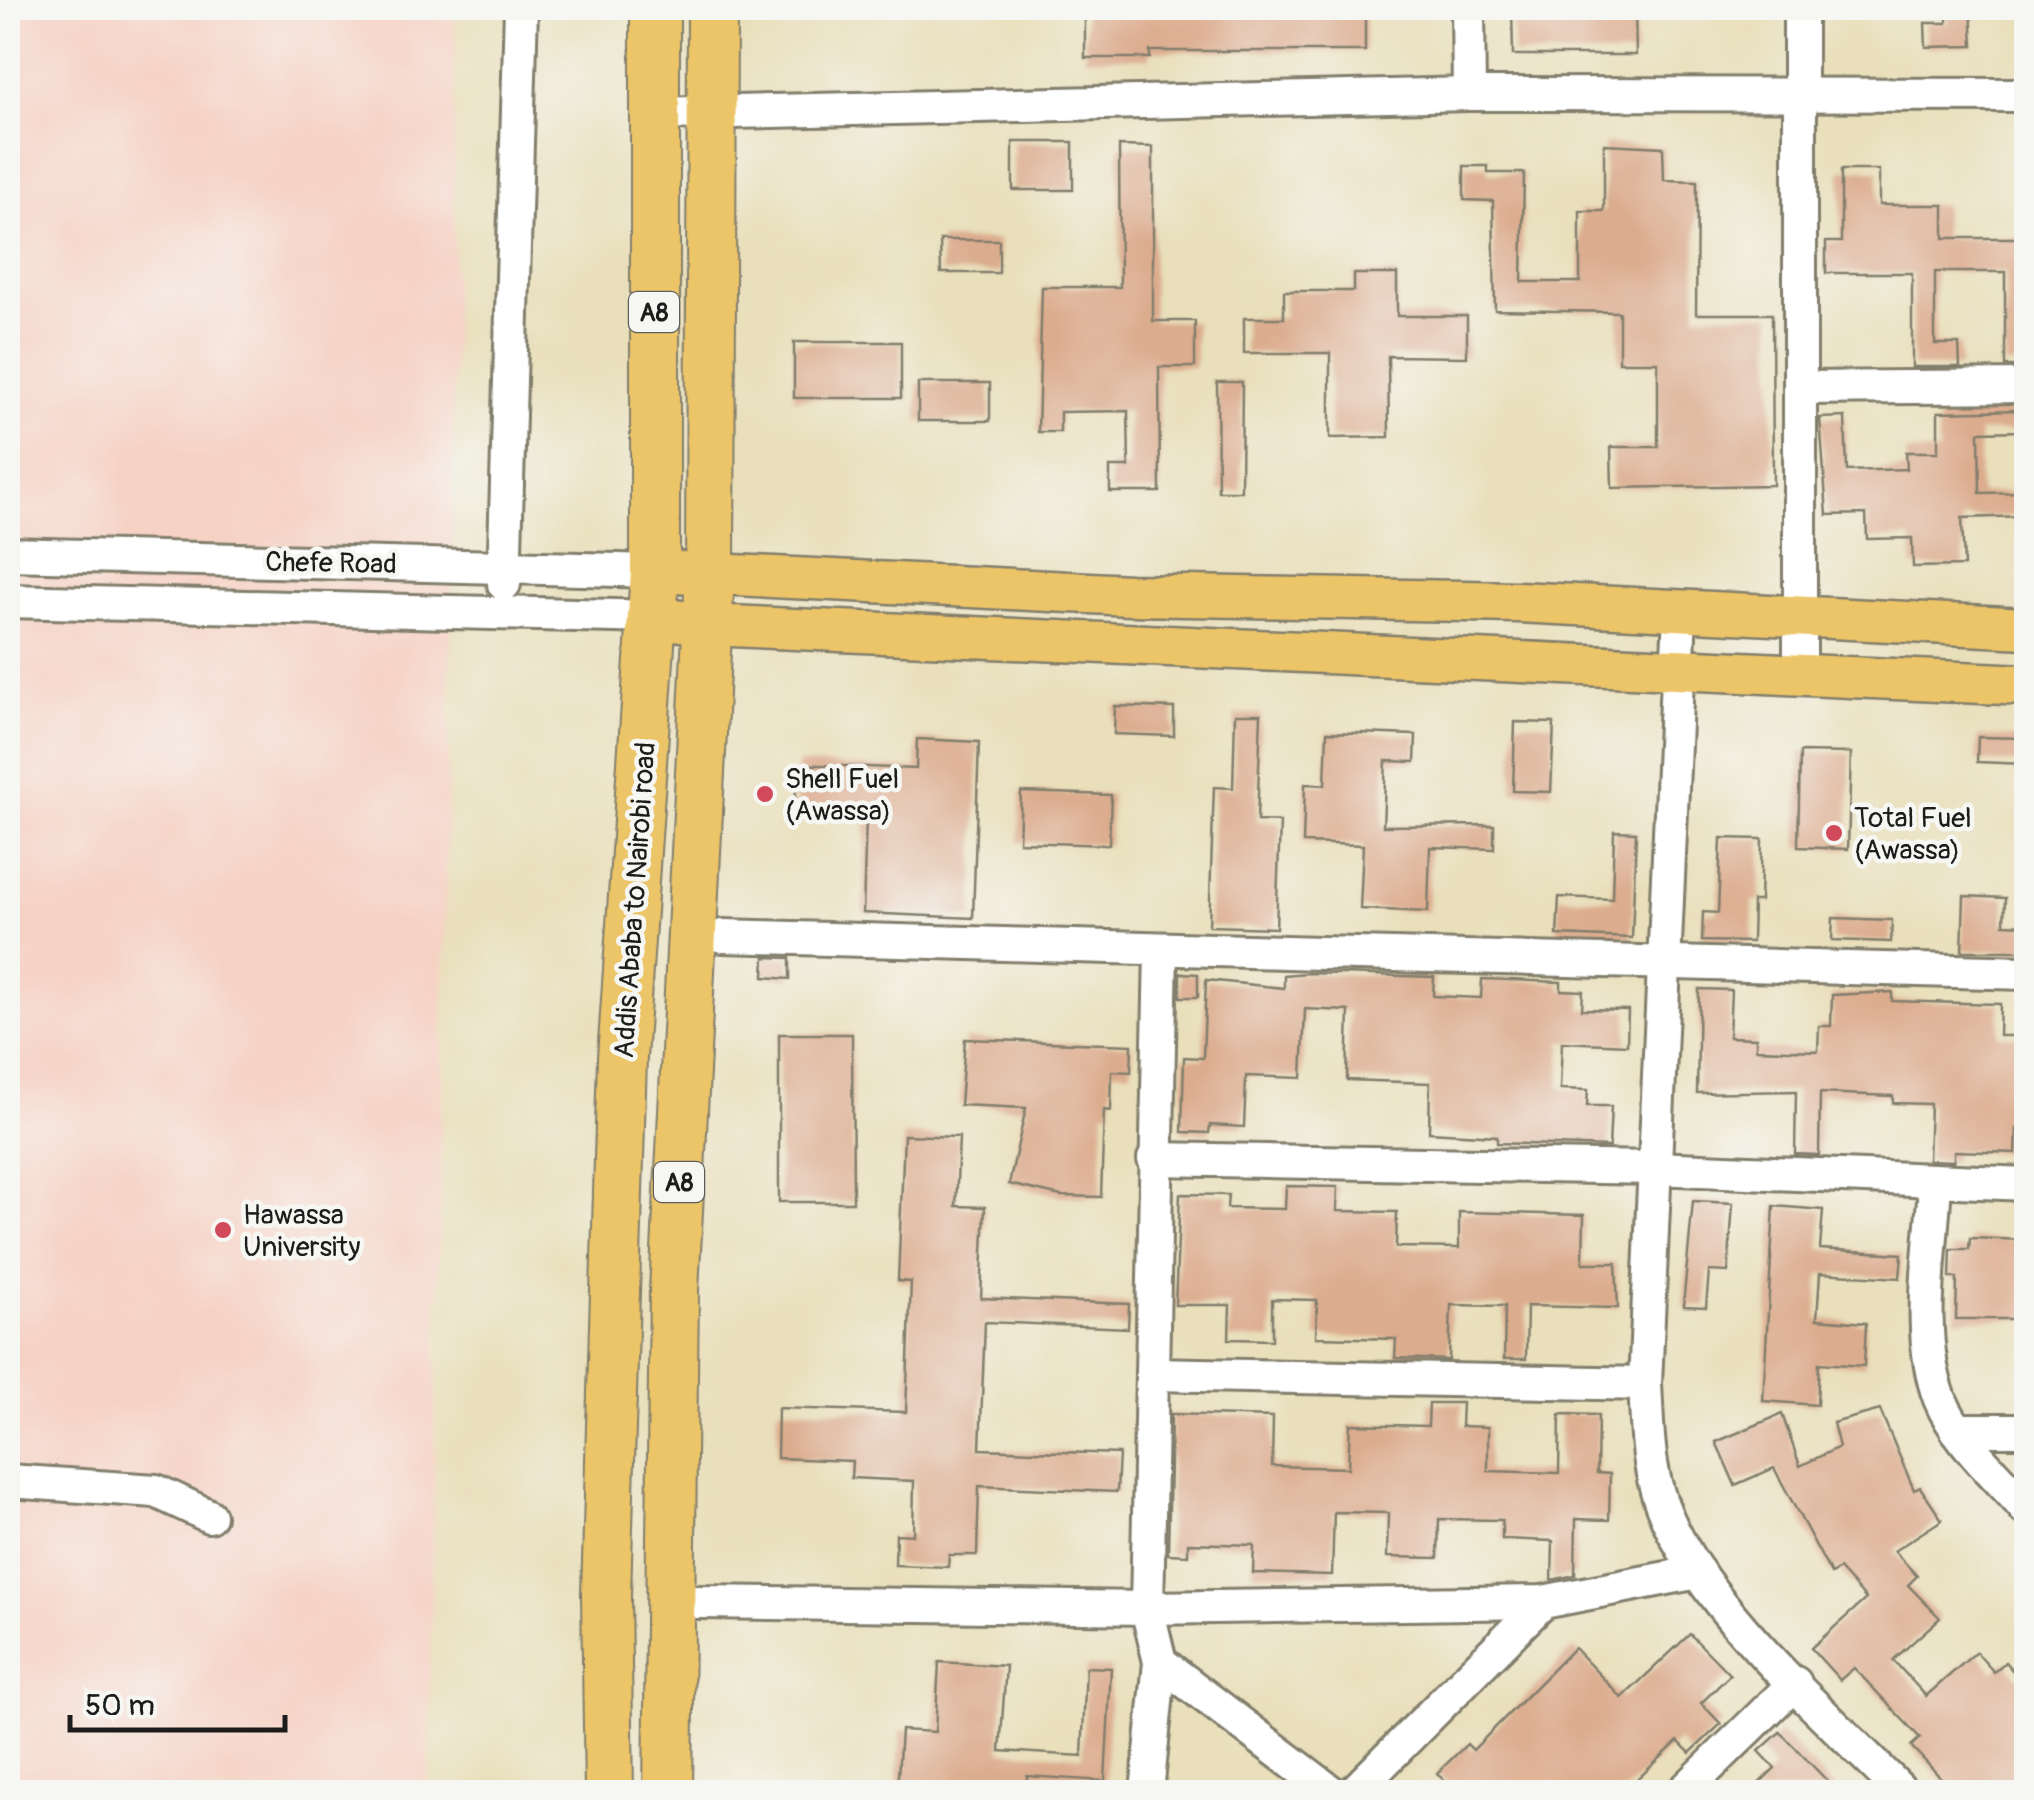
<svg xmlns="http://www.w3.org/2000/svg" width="2034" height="1800" viewBox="0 0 2034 1800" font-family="Pangolin,sans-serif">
  <rect width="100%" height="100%" fill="#f6f6f2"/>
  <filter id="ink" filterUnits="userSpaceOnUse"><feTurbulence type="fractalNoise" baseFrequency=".01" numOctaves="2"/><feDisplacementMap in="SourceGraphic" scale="20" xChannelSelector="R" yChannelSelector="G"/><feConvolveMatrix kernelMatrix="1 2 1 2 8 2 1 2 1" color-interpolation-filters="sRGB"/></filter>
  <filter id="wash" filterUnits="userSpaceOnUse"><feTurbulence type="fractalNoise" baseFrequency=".0048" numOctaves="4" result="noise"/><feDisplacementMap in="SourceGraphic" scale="40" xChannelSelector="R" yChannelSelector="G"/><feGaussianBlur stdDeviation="2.25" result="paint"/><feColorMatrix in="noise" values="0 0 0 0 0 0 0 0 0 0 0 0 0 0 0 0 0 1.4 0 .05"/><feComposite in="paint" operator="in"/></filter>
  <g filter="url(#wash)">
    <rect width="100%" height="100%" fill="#e9dfbb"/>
    <polygon fill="#f6d2c5" points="8,8 455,8 453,522 428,1792 8,1792"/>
    <g id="blocks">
      <g fill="#dcac8e">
        <polygon points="1159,8 1365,8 1365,51 1150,51 1150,58 1085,58 1085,10"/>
        <polygon points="1512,8 1635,8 1636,55 1513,55"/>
        <polygon points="1947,8 1971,8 1973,46 1926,47 1925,23 1947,23"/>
        <rect x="1013" y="142" width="60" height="48"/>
        <polygon points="1604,144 1663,147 1664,180 1697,181 1696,314 1772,314 1773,485 1612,488 1611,447 1658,447 1658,362 1619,362 1619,312 1495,310 1493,201 1464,200 1464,166 1488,166 1488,173 1524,173 1522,282 1580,282 1580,211 1604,211"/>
        <polygon points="1119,146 1153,147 1153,321 1195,321 1195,367 1159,367 1160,492 1110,492 1110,467 1129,467 1128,411 1060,412 1060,432 1038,432 1042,287 1120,287"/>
        <polygon points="1841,170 1879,170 1879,205 1944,205 1944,238 2026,238 2026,366 2005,366 2005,272 1935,272 1935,344 1959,344 1960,367 1912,367 1912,273 1826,273 1826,242 1841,242"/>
        <polygon points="940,240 999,240 999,273 941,273"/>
        <polygon points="1354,274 1397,274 1397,316 1467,316 1467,357 1388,356 1389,437 1330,438 1330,353 1244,353 1244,318 1284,318 1284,291 1354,291"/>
        <rect x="794" y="342" width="107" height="56"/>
        <polygon points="1217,382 1242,382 1241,491 1218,491"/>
        <rect x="918" y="383" width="72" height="38"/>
        <polygon points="2022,410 2022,431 1979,432 1980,493 2026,492 2026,516 1962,518 1964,566 1913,567 1912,538 1867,539 1866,514 1827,515 1820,418 1845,417 1847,471 1907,469 1906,452 1938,452 1938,412"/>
        <polygon points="1115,706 1174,708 1174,736 1114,734"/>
        <polygon points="1235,714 1261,714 1257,821 1280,822 1276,928 1209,926 1214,787 1233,788"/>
        <polygon points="1515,722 1554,723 1551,792 1513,791"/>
        <polygon points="1327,732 1416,735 1415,762 1386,761 1383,826 1494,825 1494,849 1430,847 1428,912 1360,909 1363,845 1303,843 1305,784 1325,785"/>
        <polygon points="1978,737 2026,738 2026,764 1977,762"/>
        <polygon points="917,739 979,742 973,918 863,913 866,817 795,814 797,764 916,769"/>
        <polygon points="1800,752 1851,753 1848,849 1798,847"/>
        <polygon points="1021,792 1111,795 1109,845 1019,842"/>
        <polygon points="1614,831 1636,832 1632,938 1557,935 1559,897 1612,899"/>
        <polygon points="1721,838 1762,839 1760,901 1753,901 1752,942 1702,941 1703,912 1718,913"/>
        <polygon points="1964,896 2005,898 2004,924 2026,925 2026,951 1962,951"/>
        <polygon points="1833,918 1892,920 1891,942 1832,940"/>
        <polygon points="765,957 790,958 790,979 764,977"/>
        <polygon points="1180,973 1198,974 1198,997 1180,997"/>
        <polygon points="1308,973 1434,977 1433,996 1481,998 1482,979 1561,982 1561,990 1583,991 1582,1009 1628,1010 1627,1045 1562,1042 1560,1089 1588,1090 1587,1106 1611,1106 1609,1147 1497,1143 1497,1136 1429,1132 1430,1083 1347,1080 1349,1011 1305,1009 1302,1078 1246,1076 1244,1127 1210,1125 1209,1133 1182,1132 1184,1057 1203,1058 1206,980 1284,988 1284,975"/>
        <polygon points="1699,989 1731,990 1729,1037 1756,1038 1756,1049 1818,1051 1819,1026 1831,1026 1832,995 1892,992 1892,1001 2000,1004 1999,1036 2020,1036 2019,1060 2026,1060 2026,1130 2017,1129 2016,1153 1954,1151 1954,1161 1928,1160 1930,1104 1893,1103 1893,1096 1820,1093 1819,1155 1795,1154 1796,1091 1697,1093"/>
        <polygon points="779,1034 852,1034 853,1202 779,1202"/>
        <polygon points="965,1039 1132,1045 1131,1072 1112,1071 1111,1111 1104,1110 1101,1197 1061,1196 1009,1184 1026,1108 960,1105"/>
        <polygon points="904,1135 959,1137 956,1206 985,1207 981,1298 1129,1304 1128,1328 985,1322 980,1449 1119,1454 1117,1492 979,1486 977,1555 949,1555 948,1567 895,1565 896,1534 913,1535 914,1481 851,1478 852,1461 777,1458 778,1408 906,1412 911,1282 898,1281"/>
        <polygon points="1286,1186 1338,1187 1337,1211 1397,1212 1396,1247 1459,1248 1459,1212 1584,1215 1583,1263 1616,1263 1618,1308 1527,1306 1526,1359 1504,1359 1505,1306 1451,1305 1449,1360 1395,1358 1396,1339 1316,1337 1317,1300 1272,1299 1272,1340 1229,1339 1230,1305 1175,1305 1180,1194 1228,1195 1227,1208 1285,1209"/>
        <polygon points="1693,1201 1733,1203 1728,1272 1709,1271 1706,1307 1683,1306"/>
        <polygon points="1774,1206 1823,1210 1820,1249 1902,1254 1900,1278 1820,1273 1817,1319 1866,1323 1864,1366 1819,1363 1817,1405 1763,1401"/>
        <polygon points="1970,1238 2026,1240 2026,1319 1956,1319 1957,1278 1950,1278 1951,1249 1969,1249"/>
        <polygon points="1429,1403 1462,1403 1461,1426 1488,1427 1488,1471 1559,1473 1560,1414 1598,1415 1597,1473 1610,1474 1609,1520 1576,1519 1575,1575 1552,1580 1553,1541 1502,1539 1502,1520 1439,1519 1438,1558 1387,1557 1388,1513 1334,1512 1332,1575 1253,1573 1254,1545 1188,1543 1188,1555 1168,1554 1171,1414 1273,1417 1272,1466 1348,1468 1350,1424 1428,1426"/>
        <polygon points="1880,1410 1914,1490 1920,1487 1942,1520 1894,1551 1917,1576 1908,1585 1940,1618 1893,1660 1926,1696 1976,1652 1994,1672 2005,1662 2026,1686 2026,1792 1954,1792 1911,1746 1920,1738 1854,1668 1840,1680 1811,1648 1866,1599 1839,1569 1831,1574 1774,1468 1735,1485 1716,1442 1782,1414 1800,1466 1839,1447 1833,1423"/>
        <polygon points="1690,1634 1730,1675 1701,1703 1721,1724 1690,1753 1678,1741 1624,1792 1456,1792 1437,1773 1467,1744 1473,1750 1574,1648 1622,1698"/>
        <polygon points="939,1662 1006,1666 1000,1751 1082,1756 1086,1667 1111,1668 1105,1781 1027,1776 1026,1792 928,1787 927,1792 897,1792 901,1730 935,1732"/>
        <polygon points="1780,1732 1838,1792 1750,1792 1775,1768 1759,1751"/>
      </g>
    </g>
  </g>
  <g filter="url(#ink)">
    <use href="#blocks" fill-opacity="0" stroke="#827e6c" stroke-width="2.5"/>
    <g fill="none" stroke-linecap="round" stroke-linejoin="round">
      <g stroke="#827e6c" stroke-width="38">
        <g id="minor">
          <polyline points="1468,8 1469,94"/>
          <polyline points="653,114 1469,94 2026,95"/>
          <polyline points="1802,388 2026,386"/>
          <polyline points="8,554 655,571"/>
          <polyline points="504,584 521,8"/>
          <polyline points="8,601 654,617"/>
          <path d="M1680,613L1645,1384C1647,1417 1647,1451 1655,1483C1682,1593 1823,1711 1902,1792"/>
          <polyline points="1800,674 1800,8"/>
          <polyline points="723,936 2026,973"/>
          <polyline points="1154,1159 1655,1168 2026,1184"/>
          <path d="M1935,1182C1932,1250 1915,1334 1940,1399C1957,1441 1997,1475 2026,1509"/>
          <polyline points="1152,1374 1645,1384"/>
          <polyline points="1957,1430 2026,1430"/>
          <polyline points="8,1481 156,1491 209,1516"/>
          <polyline points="698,1602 1147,1608 1543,1602 1698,1572"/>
          <polyline points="1160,1662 1331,1792"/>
          <polyline points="1147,1792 1160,1662 1147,1608 1161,950"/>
          <polyline points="1354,1792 1543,1602"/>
          <polyline points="1683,1792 1795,1683"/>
        </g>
      </g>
      <g stroke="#827e6c" stroke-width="45">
        <g id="major">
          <polyline points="655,571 1130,595 1518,602 2026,628"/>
          <polyline points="654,617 708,625 2026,685"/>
        </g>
      </g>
      <g stroke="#827e6c" stroke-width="52">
        <g id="highway">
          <polyline points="609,1792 606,1595 622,1058 655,571 655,8"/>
          <polyline points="668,1792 674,1291 710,573 712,8"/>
        </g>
      </g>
      <use href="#minor" stroke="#fff" stroke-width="32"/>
      <use href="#major" stroke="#edc569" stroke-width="40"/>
      <use href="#highway" stroke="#edc569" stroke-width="48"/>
    </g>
  </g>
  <g fill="#d1495b" stroke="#f6f6f2" stroke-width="4">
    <circle cx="765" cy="794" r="10"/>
    <circle cx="1834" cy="833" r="10"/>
    <circle cx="223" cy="1230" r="10"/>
  </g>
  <g text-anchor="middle" stroke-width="9" stroke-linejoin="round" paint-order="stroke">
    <g fill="#f6f6f2" stroke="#5d5d5c" stroke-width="2.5">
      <rect x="629" y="292" width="50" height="40" rx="8"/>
      <rect x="654" y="1162" width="50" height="40" rx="8"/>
    </g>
    <g font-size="25" font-weight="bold" fill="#1c1c1c">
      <text x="654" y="321">A8</text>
      <text x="679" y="1191">A8</text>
    </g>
    <g font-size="28" fill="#1c1c1c" stroke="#f6f6f2">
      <text transform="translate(331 562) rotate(1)" y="10">Chefe Road</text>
      <text transform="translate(634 900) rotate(-86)" y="10">Addis Ababa to Nairobi road</text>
    </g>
    <g font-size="28" fill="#1c1c1c" stroke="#f6f6f2" text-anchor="start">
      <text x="785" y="788">Shell Fuel<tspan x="785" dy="32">(Awassa)</tspan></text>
      <text x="1854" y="827">Total Fuel<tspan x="1854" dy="32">(Awassa)</tspan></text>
      <text x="243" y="1224">Hawassa<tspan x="243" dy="32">University</tspan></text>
    </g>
  </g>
  <rect width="2034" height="1800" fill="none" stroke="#f6f6f2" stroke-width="40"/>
  <path d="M70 1715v15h215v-15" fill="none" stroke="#1c1c1c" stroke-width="5"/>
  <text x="85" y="1715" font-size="30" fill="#1c1c1c" stroke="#f6f6f2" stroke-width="8" paint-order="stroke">50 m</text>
</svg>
